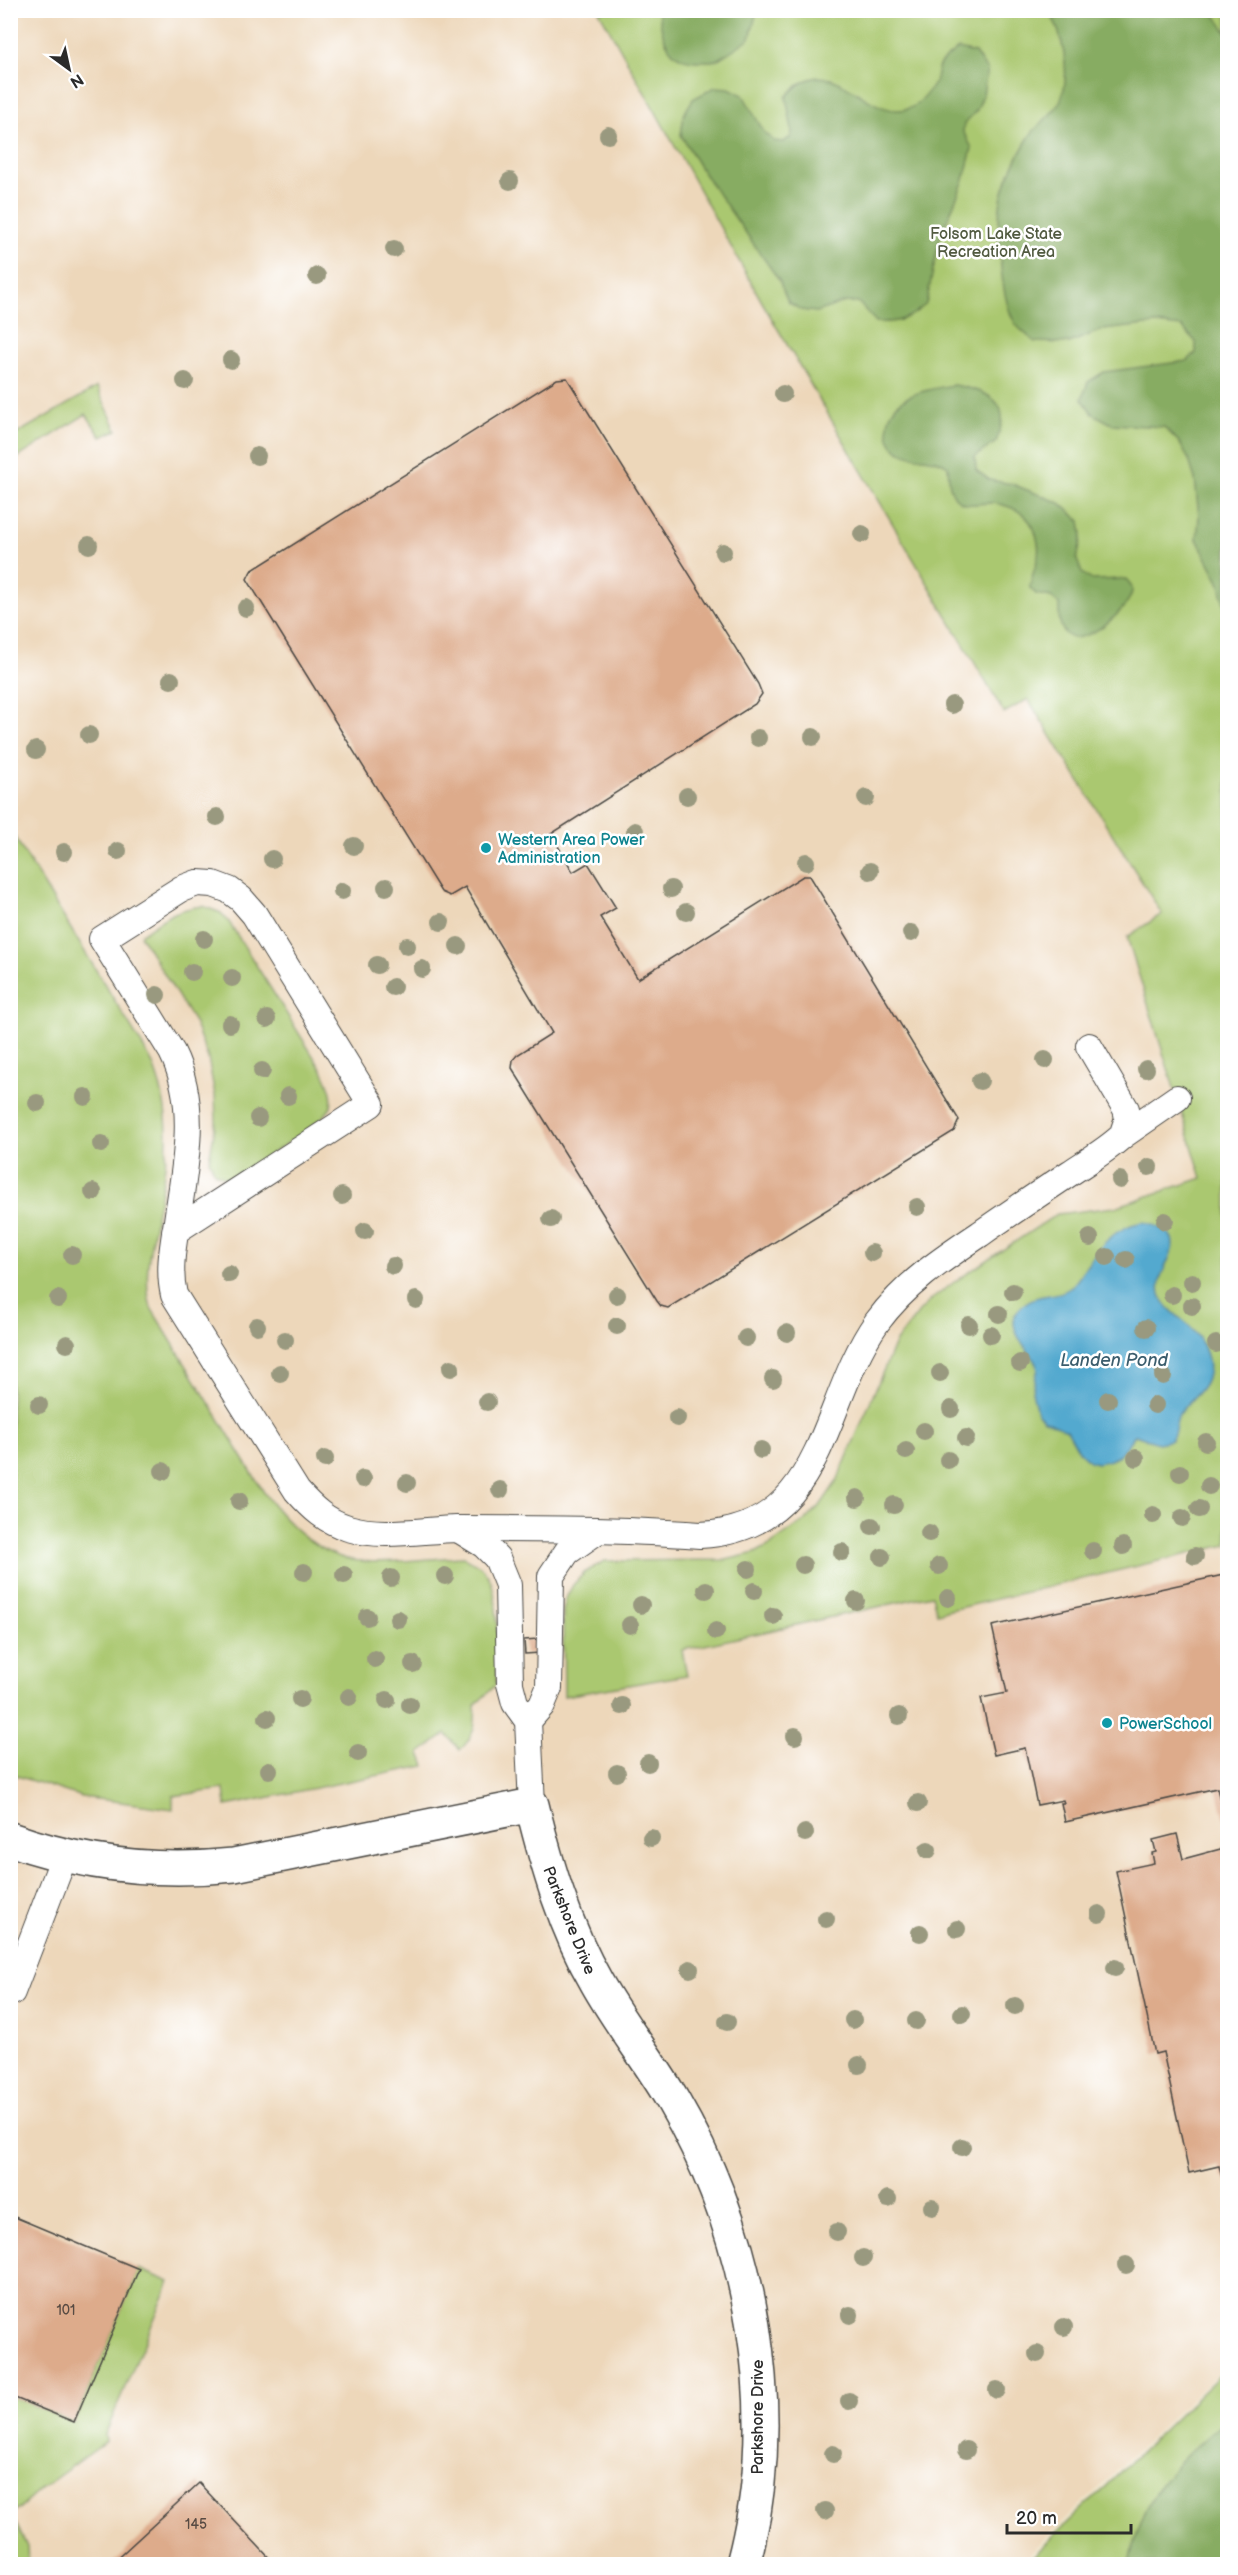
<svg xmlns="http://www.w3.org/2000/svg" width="1238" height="2575" viewBox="0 0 1238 2575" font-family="'Balsamiq Sans',sans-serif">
  <rect width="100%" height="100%" fill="#fff"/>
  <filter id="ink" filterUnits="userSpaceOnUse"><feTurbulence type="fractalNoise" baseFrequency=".0167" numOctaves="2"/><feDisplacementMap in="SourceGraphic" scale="12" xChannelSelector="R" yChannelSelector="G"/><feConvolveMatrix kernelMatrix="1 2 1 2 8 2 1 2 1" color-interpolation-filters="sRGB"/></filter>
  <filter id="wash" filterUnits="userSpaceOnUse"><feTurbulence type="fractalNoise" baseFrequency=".008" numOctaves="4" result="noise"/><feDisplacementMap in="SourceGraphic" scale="24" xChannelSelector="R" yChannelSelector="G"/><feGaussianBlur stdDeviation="1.35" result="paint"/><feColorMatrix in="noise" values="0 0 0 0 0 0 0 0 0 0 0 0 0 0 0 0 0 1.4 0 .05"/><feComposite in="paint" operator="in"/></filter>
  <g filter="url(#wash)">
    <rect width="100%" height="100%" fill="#f1e7cd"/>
    <polygon fill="#edd7ba" points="11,11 598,11 786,342 1204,939 1228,1149 1227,2365 1019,2564 11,2564"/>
    <g fill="#aac870" stroke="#6a7a4e" stroke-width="1.5">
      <polygon points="599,11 1227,11 1227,1545 937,1613 932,1595 682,1650 687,1675 564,1696 563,1611 566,1598 573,1585 584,1573 604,1561 726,1560 755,1553 770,1545 804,1521 820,1506 837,1481 895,1343 919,1312 932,1299 957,1280 1057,1214 1115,1207 1202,1178 1127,937 1162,914 1028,699 1004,713 762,302"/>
      <polygon points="97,387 117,430 101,437 86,414 11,462 11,437"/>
      <path d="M11,831L151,1060C176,1118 167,1163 155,1222C150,1251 143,1278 151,1308L265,1494C284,1521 317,1554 352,1560C382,1565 432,1558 463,1557C473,1560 484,1568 489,1577C501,1600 496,1658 496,1685L475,1705C476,1724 475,1736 460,1750L446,1734L420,1753L425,1766L226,1806L224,1789L173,1796V1809L82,1797L11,1774Z"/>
      <path d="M203,906L221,913L229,922L322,1070C327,1081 334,1093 331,1106C328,1122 252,1165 234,1177L227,1178L215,1173L209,1160L216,1122L215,1095L208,1058L194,1022L140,935C165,918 171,910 203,906Z"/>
      <polygon points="139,2269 170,2282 105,2435 106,2442 42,2488 12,2515 27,2547 28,2564 11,2564 10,2396 74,2422"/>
      <polygon points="1227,2368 1227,2564 1025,2564"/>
    </g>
    <g fill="#87ac62" stroke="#596c46" stroke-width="1.5">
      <path d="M658,11V10L757,11L750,38C740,45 729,53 718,59C713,62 706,61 700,61C667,62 663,38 658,11Z"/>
      <path d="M1049,11H1212L1228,34L1227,618L1220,584L1197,539L1199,517L1195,479L1189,460L1179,442L1164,427L1112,424L1093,414L1082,399L1088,382L1104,372L1187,361L1196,353V342L1182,327L1156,324L1102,330L1069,343L1035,342C1029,336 1019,330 1015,323C1000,298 995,223 1002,196C1007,175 1018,156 1029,137C1036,125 1057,112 1061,99C1071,73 1063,34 1049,11Z"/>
      <path d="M958,49L975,53L987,70L983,95L977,110L964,124L963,131L972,148L964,180L940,237L926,304C911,318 897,324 876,322L859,303L845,302L816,312L801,310L788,302L779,280L703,172L681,135L684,114L693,99L715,87L729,88L743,95L764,132L774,141L783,142L791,137L792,130L786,97C833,41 864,124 910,108C918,106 931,89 935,82C937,76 937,69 940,64C944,58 953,53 958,49Z"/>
      <path d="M953,385C971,388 1003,394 1002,419C1002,426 998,435 996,442L975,457L976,470L990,480L1012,484L1060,503L1080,521L1082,535L1077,560L1082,573L1092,580L1126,579C1129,582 1133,586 1132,591C1130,609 1084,648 1067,635C1058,627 1059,614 1059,604L1051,597L1036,594L1030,588C1031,573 1041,559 1038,543C1034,518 1019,507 994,503C983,502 967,508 958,500C948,492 949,477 948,466C934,455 914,461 899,451C890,445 888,438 888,427C888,395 928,389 953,385Z"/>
      <path d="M1227,2419V2564H1129C1144,2489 1172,2467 1227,2419Z"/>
    </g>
    <path fill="#52a9cf" stroke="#3e6a7d" stroke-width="1.5" d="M1143,1222C1203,1236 1153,1265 1160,1294C1164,1307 1178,1316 1187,1324C1203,1339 1217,1365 1203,1386C1197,1396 1186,1403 1179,1414C1175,1422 1177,1431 1171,1440L1158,1443L1135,1435L1119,1455L1111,1460L1097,1463L1089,1461L1079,1451L1067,1430L1043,1419L1037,1413L1032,1391L1038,1369C1033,1352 1013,1339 1014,1320C1014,1315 1017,1311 1020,1308C1037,1290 1053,1300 1070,1288C1076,1283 1080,1276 1084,1270C1099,1247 1114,1227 1143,1222Z"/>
    <g id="blocks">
      <g fill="#ddab8b">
        <polygon points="567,378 758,684 762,694 755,704 551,834 573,872 588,863 616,908 600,917 638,979 803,876 810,876 959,1120 954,1131 668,1308 661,1306 657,1301 512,1068 513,1060 517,1055 552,1033 465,887 450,896 441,892 247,579 251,571 557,379"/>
        <polygon points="1228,1574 1228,1832 1217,1788 1065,1822 1061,1803 1064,1803 1063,1800 1037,1805 1025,1748 994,1755 981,1698 1007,1693 992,1626"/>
        <polygon points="539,1639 540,1653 525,1654 524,1640"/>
        <polygon points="1177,1834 1183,1859 1228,1847 1228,2184 1225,2177 1222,2178 1219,2166 1189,2173 1163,2052 1155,2054 1116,1871 1154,1863 1152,1853 1156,1852 1153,1840"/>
        <polygon points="10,2215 139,2269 74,2422 10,2396"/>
        <polygon points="199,2483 275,2564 111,2564"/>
      </g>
    </g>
  </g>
  <g filter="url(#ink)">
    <use href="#blocks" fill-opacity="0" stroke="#494743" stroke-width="1.5"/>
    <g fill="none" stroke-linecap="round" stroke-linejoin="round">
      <g stroke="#494743" stroke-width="28">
        <g id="service">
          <polyline points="1122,1136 1177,1098"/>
          <path d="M175,1231L371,1104L254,914L241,899L229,890L213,884L197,883L181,889L102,939L172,1052C199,1106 185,1165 177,1221C173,1246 168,1270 174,1295L297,1491C312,1508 326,1521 348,1528C381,1538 422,1530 457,1529C538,1529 620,1529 700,1535C827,1529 820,1402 877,1322C905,1284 941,1260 980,1234C1010,1213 1040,1193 1070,1173C1088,1161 1107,1150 1122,1136L1128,1118L1126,1109L1089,1046"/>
          <polyline points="458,1529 484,1545 497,1558 508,1585 510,1684 515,1703 528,1721 532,1805"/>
          <polyline points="528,1721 542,1705 549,1688 551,1576 567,1552 597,1531"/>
          <polyline points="12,1992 64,1857"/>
        </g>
      </g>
      <g stroke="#494743" stroke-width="36">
        <path id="tertiary" d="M10,1839C83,1865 158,1873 234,1865L532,1805C547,1866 565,1928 597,1983C620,2024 650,2061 673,2101C752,2236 784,2412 743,2564"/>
      </g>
      <use href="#service" stroke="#fff" stroke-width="26"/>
      <use href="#tertiary" stroke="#fff" stroke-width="33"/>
    </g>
    <g fill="#99997f">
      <circle cx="608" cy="135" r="9"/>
      <circle cx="510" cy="181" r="9"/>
      <circle cx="394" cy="249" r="9"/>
      <circle cx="317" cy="276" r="9"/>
      <circle cx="231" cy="360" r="9"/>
      <circle cx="185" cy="381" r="9"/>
      <circle cx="783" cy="394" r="9"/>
      <circle cx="257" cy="456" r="9"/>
      <circle cx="862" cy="534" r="9"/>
      <circle cx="89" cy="545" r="9"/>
      <circle cx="723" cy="552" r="9"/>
      <circle cx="246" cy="608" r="9"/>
      <circle cx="171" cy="680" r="9"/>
      <circle cx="952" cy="705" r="9"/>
      <circle cx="89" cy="735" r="9"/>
      <circle cx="813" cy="737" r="9"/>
      <circle cx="758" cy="738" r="9"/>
      <circle cx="36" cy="750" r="9"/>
      <circle cx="687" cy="796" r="9"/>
      <circle cx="866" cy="798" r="9"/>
      <circle cx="217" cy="817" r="9"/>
      <circle cx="635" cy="831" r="9"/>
      <circle cx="354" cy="846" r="9"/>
      <circle cx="118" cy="851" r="9"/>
      <circle cx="64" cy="852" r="9"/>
      <circle cx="272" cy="859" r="9"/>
      <circle cx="806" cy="862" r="9"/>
      <circle cx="870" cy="871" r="9"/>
      <circle cx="386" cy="887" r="9"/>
      <circle cx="671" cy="889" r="9"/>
      <circle cx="342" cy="891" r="9"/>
      <circle cx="686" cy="912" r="9"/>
      <circle cx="441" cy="922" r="9"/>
      <circle cx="911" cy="933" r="9"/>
      <circle cx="204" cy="939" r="9"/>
      <circle cx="407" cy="946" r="9"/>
      <circle cx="458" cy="946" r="9"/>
      <circle cx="377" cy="965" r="9"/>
      <circle cx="422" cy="969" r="9"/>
      <circle cx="192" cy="972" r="9"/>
      <circle cx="232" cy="978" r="9"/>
      <circle cx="393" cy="987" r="9"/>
      <circle cx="157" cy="995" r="9"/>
      <circle cx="267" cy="1019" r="9"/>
      <circle cx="230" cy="1024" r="9"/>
      <circle cx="1045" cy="1060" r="9"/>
      <circle cx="1146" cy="1069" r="9"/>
      <circle cx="262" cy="1071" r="9"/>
      <circle cx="980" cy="1081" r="9"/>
      <circle cx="288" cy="1096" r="9"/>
      <circle cx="85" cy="1097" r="9"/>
      <circle cx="37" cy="1103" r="9"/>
      <circle cx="258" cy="1118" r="9"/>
      <circle cx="101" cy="1144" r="9"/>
      <circle cx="1149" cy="1167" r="9"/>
      <circle cx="1120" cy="1180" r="9"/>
      <circle cx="93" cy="1192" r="9"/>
      <circle cx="342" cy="1196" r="9"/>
      <circle cx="917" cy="1207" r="9"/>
      <circle cx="551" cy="1219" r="9"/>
      <circle cx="1165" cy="1221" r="9"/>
      <circle cx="365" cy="1231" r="9"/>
      <circle cx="1090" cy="1238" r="9"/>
      <circle cx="872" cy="1253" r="9"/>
      <circle cx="72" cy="1255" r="9"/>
      <circle cx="1107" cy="1257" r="9"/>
      <circle cx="1126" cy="1260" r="9"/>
      <circle cx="393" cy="1266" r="9"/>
      <circle cx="229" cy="1274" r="9"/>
      <circle cx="1192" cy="1282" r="9"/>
      <circle cx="1013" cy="1292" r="9"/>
      <circle cx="617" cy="1295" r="9"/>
      <circle cx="1172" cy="1295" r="9"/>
      <circle cx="58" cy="1299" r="9"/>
      <circle cx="416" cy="1300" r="9"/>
      <circle cx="1192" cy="1306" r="9"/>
      <circle cx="999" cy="1314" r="9"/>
      <circle cx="969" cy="1325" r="9"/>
      <circle cx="257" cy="1326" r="9"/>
      <circle cx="617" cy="1326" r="9"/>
      <circle cx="1146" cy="1328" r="9"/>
      <circle cx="787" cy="1333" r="9"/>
      <circle cx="991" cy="1335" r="9"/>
      <circle cx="746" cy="1338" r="9"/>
      <circle cx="285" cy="1340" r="9"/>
      <circle cx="67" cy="1344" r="9"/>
      <circle cx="1216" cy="1344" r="9"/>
      <circle cx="1020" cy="1363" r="9"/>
      <circle cx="451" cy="1368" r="9"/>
      <circle cx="280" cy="1373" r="9"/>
      <circle cx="940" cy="1373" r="9"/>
      <circle cx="1163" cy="1376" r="9"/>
      <circle cx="773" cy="1379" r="9"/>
      <circle cx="1108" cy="1400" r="9"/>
      <circle cx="487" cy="1402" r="9"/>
      <circle cx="39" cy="1405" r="9"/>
      <circle cx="1155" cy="1405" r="9"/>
      <circle cx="951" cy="1409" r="9"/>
      <circle cx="677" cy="1418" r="9"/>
      <circle cx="924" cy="1431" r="9"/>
      <circle cx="966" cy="1438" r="9"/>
      <circle cx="1206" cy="1442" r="9"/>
      <circle cx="761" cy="1450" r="9"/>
      <circle cx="906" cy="1451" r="9"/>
      <circle cx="1136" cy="1458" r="9"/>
      <circle cx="325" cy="1459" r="9"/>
      <circle cx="948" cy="1460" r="9"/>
      <circle cx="163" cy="1471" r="9"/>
      <circle cx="1180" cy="1473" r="9"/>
      <circle cx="363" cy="1479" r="9"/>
      <circle cx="407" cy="1483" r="9"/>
      <circle cx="1209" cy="1486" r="9"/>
      <circle cx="500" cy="1490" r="9"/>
      <circle cx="857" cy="1498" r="9"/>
      <circle cx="239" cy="1501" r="9"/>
      <circle cx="894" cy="1505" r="9"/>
      <circle cx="1199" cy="1509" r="9"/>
      <circle cx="1153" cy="1515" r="9"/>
      <circle cx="1182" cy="1518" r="9"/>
      <circle cx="872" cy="1526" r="9"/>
      <circle cx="929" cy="1533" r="9"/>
      <circle cx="1123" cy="1546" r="9"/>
      <circle cx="1093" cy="1551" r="9"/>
      <circle cx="842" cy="1552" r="9"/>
      <circle cx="1195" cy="1556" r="9"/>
      <circle cx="882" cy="1557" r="9"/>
      <circle cx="803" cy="1565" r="9"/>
      <circle cx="939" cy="1566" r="9"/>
      <circle cx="748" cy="1569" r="9"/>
      <circle cx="304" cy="1572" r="9"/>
      <circle cx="344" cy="1575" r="9"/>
      <circle cx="445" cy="1576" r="9"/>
      <circle cx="391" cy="1578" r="9"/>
      <circle cx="706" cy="1590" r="9"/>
      <circle cx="754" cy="1591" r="9"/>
      <circle cx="948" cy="1598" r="9"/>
      <circle cx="856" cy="1601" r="9"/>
      <circle cx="641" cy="1605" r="9"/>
      <circle cx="773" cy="1616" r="9"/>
      <circle cx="367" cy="1617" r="9"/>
      <circle cx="398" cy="1619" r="9"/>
      <circle cx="630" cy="1625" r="9"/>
      <circle cx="716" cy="1631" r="9"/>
      <circle cx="375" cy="1659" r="9"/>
      <circle cx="413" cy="1664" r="9"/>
      <circle cx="349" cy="1697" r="9"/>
      <circle cx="300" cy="1699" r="9"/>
      <circle cx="387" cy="1700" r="9"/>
      <circle cx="410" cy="1705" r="9"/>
      <circle cx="622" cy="1706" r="9"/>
      <circle cx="899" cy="1716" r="9"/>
      <circle cx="267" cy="1718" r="9"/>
      <circle cx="795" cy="1736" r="9"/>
      <circle cx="358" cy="1753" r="9"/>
      <circle cx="648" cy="1763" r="9"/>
      <circle cx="269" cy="1770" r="9"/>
      <circle cx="617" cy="1773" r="9"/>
      <circle cx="918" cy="1803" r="9"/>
      <circle cx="805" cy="1833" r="9"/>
      <circle cx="651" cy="1838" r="9"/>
      <circle cx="928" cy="1850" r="9"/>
      <circle cx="1099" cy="1914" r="9"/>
      <circle cx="826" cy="1919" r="9"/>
      <circle cx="957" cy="1929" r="9"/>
      <circle cx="920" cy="1933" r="9"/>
      <circle cx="1115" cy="1968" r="9"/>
      <circle cx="690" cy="1969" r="9"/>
      <circle cx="1015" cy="2006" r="9"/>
      <circle cx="962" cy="2014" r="9"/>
      <circle cx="853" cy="2020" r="9"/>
      <circle cx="916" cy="2021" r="9"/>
      <circle cx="727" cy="2022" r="9"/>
      <circle cx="859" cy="2065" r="9"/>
      <circle cx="962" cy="2147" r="9"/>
      <circle cx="888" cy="2199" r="9"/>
      <circle cx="932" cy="2207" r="9"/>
      <circle cx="837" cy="2232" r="9"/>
      <circle cx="863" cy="2258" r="9"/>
      <circle cx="1126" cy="2265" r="9"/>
      <circle cx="850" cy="2315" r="9"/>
      <circle cx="1064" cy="2327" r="9"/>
      <circle cx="1037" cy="2354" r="9"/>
      <circle cx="997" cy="2390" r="9"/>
      <circle cx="849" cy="2401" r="9"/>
      <circle cx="966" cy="2450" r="9"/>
      <circle cx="833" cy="2454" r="9"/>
      <circle cx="825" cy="2511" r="9"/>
    </g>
  </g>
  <g fill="#0f9aa8" stroke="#fff" stroke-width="2">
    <circle cx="486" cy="848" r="6"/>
    <circle cx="1107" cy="1723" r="6"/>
  </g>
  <g text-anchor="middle" stroke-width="5" stroke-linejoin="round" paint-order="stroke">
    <g font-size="14" fill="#584b43">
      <text x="66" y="2315">101</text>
      <text x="196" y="2529">145</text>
    </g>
    <g font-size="16" fill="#515a40" stroke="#fff">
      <text x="996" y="239">Folsom Lake State<tspan x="996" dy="18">Recreation Area</tspan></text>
    </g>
    <g font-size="16" fill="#0d838f" stroke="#fff" text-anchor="start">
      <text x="498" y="845">Western Area Power<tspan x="498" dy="18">Administration</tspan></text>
      <text x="1119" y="1729">PowerSchool</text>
    </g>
    <g font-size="16" fill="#2b2b2b" stroke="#fff">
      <text transform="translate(570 1920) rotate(68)" y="6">Parkshore Drive</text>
      <text transform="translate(757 2417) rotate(-90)" y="6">Parkshore Drive</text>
    </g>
    <g font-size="18" font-style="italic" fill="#3b5d6d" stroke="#fff">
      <text x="1114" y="1366">Landen Pond</text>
    </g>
  </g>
  <rect width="1238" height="2575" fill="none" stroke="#fff" stroke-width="36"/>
  <g transform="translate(69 69) rotate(147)" stroke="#ffffff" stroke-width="4.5" paint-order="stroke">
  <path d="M0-4.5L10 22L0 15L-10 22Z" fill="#2b2b2b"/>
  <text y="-9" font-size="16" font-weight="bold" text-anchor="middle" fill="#2b2b2b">N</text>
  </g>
  <path d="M1007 2524v9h124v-9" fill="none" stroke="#2b2b2b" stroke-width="3"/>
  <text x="1016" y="2524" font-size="18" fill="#2b2b2b" stroke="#ffffff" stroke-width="4.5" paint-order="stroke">20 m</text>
</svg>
